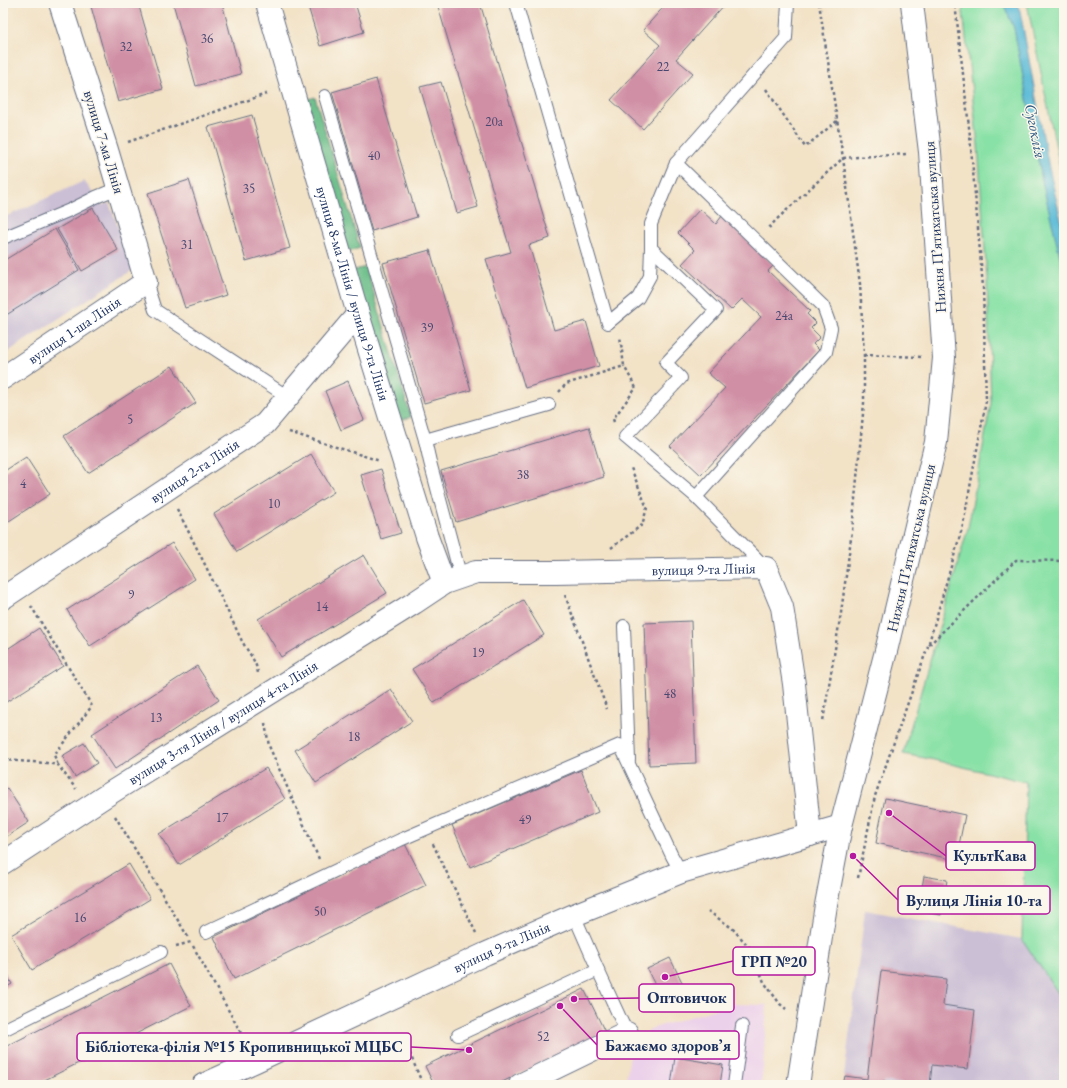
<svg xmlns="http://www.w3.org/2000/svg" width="1067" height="1088" viewBox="0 0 1067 1088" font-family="'EB Garamond',serif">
  <rect width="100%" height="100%" fill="#fbf7ec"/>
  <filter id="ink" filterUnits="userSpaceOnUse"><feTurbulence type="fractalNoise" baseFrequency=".025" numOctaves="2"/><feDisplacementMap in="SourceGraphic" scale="8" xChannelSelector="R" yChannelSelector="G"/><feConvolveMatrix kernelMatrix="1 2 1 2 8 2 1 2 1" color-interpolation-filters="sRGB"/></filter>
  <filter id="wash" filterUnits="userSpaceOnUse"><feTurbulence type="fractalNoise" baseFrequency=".012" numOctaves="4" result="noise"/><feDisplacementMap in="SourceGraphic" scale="16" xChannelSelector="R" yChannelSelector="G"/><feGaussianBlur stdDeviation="0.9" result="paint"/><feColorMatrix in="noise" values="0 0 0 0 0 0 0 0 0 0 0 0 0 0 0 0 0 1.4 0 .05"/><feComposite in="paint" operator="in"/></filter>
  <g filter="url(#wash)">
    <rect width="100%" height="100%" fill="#f2e2c6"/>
    <polygon fill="#ecd1ea" points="732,1004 767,1005 763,1068 761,1085 625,1085 630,1056 650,1029"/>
    <g fill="#cbbfd5">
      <polygon points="84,181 102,205 109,203 134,269 3,355 3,218"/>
      <polygon points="865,910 1022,939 1064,1002 1064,1085 843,1085"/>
    </g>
    <g fill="#88e1a6" stroke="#528882">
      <polygon points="962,3 1003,3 1014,28 1043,185 1064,273 1064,1002 1022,939 1026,782 930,759 903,754 968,528 991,403 987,280 978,145"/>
      <polygon points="1027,3 1064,3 1064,188"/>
    </g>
    <g fill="#6ebf8b" stroke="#447774">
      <polygon points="315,97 360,248 344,253 299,102"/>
      <polygon points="366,267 411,417 395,422 351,271"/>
    </g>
    <polygon fill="#57b9d6" stroke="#39749a" points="1003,3 1016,3 1020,11 1049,168 1064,233 1064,273 1043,185 1014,28"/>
    <g id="blocks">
      <g fill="#d08fa5">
        <polygon points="90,3 138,3 163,89 118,102"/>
        <polygon points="173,3 222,3 241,74 196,86"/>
        <polygon points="307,3 355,3 364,32 320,46"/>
        <polygon points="437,3 480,3 550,238 529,245 554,330 586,321 599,366 525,388 486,259 511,252"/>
        <polygon points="667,3 726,3 676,59 693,73 643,129 611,100 660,45 643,30"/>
        <polygon points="376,79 417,217 372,231 332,92"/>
        <polygon points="441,82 478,207 457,213 420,87"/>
        <polygon points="252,115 290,248 246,261 208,127"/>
        <polygon points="189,180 226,295 185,308 148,193"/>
        <polygon points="93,208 118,250 82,271 57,229"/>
        <polygon points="700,209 716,224 722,216 774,265 768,271 810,311 807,314 816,323 811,328 820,337 813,344 819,350 701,475 670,446 725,388 708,373 761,317 742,299 731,310 682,264 695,250 678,233"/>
        <polygon points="55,229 79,270 3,317 3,261"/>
        <polygon points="430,250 471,390 424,403 383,263"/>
        <polygon points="172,366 196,403 88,473 64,436"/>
        <polygon points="348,381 364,420 341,430 325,391"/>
        <polygon points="589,427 604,477 456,522 441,471"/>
        <polygon points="311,454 334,492 237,552 214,514"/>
        <polygon points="26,457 50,494 3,525 3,472"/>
        <polygon points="381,469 401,533 381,539 361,475"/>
        <polygon points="172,543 195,579 90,646 67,610"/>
        <polygon points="364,555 387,593 281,657 258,619"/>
        <polygon points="523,600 544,635 434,703 412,669"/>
        <polygon points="691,621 696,763 649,765 644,623"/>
        <polygon points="39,628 63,666 3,704 3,652"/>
        <polygon points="197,666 219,700 115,769 92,734"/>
        <polygon points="391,689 412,721 316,783 295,750"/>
        <polygon points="84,743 97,763 75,777 62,756"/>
        <polygon points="266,768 285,799 179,865 159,834"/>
        <polygon points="581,770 598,812 470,867 452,825"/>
        <polygon points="7,788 29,822 3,839 3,791"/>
        <polygon points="885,798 965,815 956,860 876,843"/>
        <polygon points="405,844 426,885 234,979 214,937"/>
        <polygon points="129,864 150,899 32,970 11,935"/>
        <polygon points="924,876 947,880 941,915 918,911"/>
        <polygon points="670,958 683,984 660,995 647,969"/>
        <polygon points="169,964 191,1006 35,1085 3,1085 3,1048"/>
        <polygon points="3,969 12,984 3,989"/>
        <polygon points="881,971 946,979 943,1005 975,1010 968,1069 932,1065 930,1085 915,1085 883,1081 883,1085 843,1085 845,1076 867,1079"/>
        <polygon points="584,989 605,1032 496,1085 434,1085 425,1066"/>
        <polygon points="675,1057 723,1065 720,1085 671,1085"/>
      </g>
    </g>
  </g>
  <g filter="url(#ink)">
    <use href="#blocks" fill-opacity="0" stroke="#666e82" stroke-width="1"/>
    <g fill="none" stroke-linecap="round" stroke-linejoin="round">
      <g stroke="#666e82" stroke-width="14">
        <g id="lane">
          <polyline points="516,3 608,323 638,298 650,276 651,248 651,224 676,163"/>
          <polyline points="325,96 425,440 430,462 461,578"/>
          <polyline points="3,238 70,210 96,197 118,188"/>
          <polyline points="651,248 716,310 666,363 681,378 625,437 696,497"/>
          <polyline points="146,282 155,310 288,397"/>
          <polyline points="425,440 549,405"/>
          <polyline points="766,568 696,497 826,352 831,328 823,306 676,163 786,38 788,3"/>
          <polyline points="624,626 629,760"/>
          <polyline points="574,915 598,970 627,1033"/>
          <polyline points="206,932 400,840 620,745 672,856 681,872"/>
          <polyline points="3,1030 161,952"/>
          <polyline points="458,1035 598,970"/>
          <polyline points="734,1085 742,1026"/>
        </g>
      </g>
      <g stroke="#666e82" stroke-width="24">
        <g id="street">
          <path id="s1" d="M267,3L358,314L427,537L444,583"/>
          <path id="s2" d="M3,378L146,282L107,150L60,3"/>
          <path id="s3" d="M3,598L265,424L358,314"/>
          <path id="s4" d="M3,863L104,797L414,603L444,583L476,572H556L766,568L782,607L794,684L810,835"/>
          <polyline points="520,1085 627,1033"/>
        </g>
      </g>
      <g stroke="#666e82" stroke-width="24">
        <g id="secondary">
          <path id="s5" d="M203,1085L256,1061L485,954L574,915L681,872L841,826"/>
          <polyline points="798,1085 826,905 841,826 887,647 936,442 944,358 930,152 912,3"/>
        </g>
      </g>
      <g stroke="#666e82" stroke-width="2.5" stroke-dasharray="3 3" stroke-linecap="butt">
        <polyline points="819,3 843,158 860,284 864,355 864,403 852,531 841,613 823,721"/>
        <polyline points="766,89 805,147 837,121"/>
        <polyline points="128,142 269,93"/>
        <polyline points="769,228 776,220 843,158 907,154"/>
        <polyline points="864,355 922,357"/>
        <polyline points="559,392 566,384 624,366 620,336"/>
        <polyline points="614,422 613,419 636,388 624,366"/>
        <polyline points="289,432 380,461"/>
        <path d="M177,509C199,552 220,595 241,639C246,650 257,661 258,674"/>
        <polyline points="611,548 642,525 647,508 631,468"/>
        <polyline points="565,595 607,709"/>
        <polyline points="31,606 92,706 54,755 58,765"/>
        <polyline points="929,645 1016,560 1064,561"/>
        <polyline points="265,723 269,746 319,859"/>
        <polyline points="3,760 47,763 58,765 76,789"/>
        <polyline points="115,816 188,937"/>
        <polyline points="433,844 476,933"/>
        <polyline points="858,878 875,796 928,646 963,525 986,401 983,287 970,136 955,3"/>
        <polyline points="708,911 732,928 751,949 764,982 780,1004 786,1009"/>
        <polyline points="176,946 191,942"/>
        <polyline points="193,946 246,1042"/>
        <polyline points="405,1042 423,1085"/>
      </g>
      <use href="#lane" stroke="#fff" stroke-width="12"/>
      <use href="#street" stroke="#fff" stroke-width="22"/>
      <use href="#secondary" stroke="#fff" stroke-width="22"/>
    </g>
  </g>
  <g text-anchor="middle" stroke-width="3" stroke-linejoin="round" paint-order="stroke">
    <g font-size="13" fill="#484770">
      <text x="207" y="43">36</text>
      <text x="126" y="51">32</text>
      <text x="663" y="71">22</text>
      <text x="494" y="126">20а</text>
      <text x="374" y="160">40</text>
      <text x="249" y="193">35</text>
      <text x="187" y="249">31</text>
      <text x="784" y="320">24а</text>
      <text x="427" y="332">39</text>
      <text x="130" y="424">5</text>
      <text x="523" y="479">38</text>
      <text x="23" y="488">4</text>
      <text x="274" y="508">10</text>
      <text x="131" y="599">9</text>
      <text x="322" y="611">14</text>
      <text x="478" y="657">19</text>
      <text x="670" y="698">48</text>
      <text x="156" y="722">13</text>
      <text x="354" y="741">18</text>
      <text x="222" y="822">17</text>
      <text x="525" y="824">49</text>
      <text x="320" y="916">50</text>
      <text x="80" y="922">16</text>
      <text x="543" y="1041">52</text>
    </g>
    <g font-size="15" fill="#1b2f5e" stroke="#fbf7ec">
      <text transform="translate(104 142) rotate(73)" y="5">вулиця 7-ма Лінія</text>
      <text transform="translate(935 227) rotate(-94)" y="5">Нижня Пʼятихатська вулиця</text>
      <text dy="5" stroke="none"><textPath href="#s1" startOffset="303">вулиця 8-ма Лінія / вулиця 9-та Лінія</textPath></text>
      <text dy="5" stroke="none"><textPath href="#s2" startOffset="86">вулиця 1-ша Лінія</textPath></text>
      <text dy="5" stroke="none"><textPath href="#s3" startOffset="230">вулиця 2-га Лінія</textPath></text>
      <text transform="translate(911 548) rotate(-77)" y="5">Нижня Пʼятихатська вулиця</text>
      <text dy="5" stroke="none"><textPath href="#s4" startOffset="784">вулиця 9-та Лінія</textPath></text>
      <text dy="5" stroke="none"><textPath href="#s4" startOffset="261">вулиця 3-тя Лінія / вулиця 4-та Лінія</textPath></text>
      <text dy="5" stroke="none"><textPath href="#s5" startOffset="329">вулиця 9-та Лінія</textPath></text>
    </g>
    <g font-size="16" font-style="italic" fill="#2d5882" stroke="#fbf7ec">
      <text transform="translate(1036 131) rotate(79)" y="6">Сугоклія</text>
    </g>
  </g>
  <path fill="none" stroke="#b5179e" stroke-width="1.5" d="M889 813L946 856M853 856L898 900M665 977L733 961M574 999L639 998M560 1006L597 1045M469 1050L411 1047"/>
  <g fill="#b5179e" stroke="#fbf7ec" stroke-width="1.5">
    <circle cx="889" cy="813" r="4"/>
    <circle cx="853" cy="856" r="4"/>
    <circle cx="665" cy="977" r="4"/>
    <circle cx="574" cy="999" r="4"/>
    <circle cx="560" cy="1006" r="4"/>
    <circle cx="469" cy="1050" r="4"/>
  </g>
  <g fill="#fbf7ec" stroke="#b5179e" stroke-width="1.5">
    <rect x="946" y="842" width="89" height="28" rx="4"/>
    <rect x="898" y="886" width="152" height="28" rx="4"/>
    <rect x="733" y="947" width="82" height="28" rx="4"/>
    <rect x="639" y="984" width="95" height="28" rx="4"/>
    <rect x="597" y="1031" width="142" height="28" rx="4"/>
    <rect x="77" y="1033" width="334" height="28" rx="4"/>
  </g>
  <g font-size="16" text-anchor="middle" font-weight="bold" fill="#1b2f5e">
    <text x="990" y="861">КультКава</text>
    <text x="974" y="906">Вулиця Лінія 10-та</text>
    <text x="774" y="967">ГРП №20</text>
    <text x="687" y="1003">Оптовичок</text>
    <text x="668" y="1051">Бажаємо здоровʼя</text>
    <text x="244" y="1052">Бібліотека-філія №15 Кропивницької МЦБС</text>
  </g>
  <rect width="1067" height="1088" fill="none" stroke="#fbf7ec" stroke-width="16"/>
</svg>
